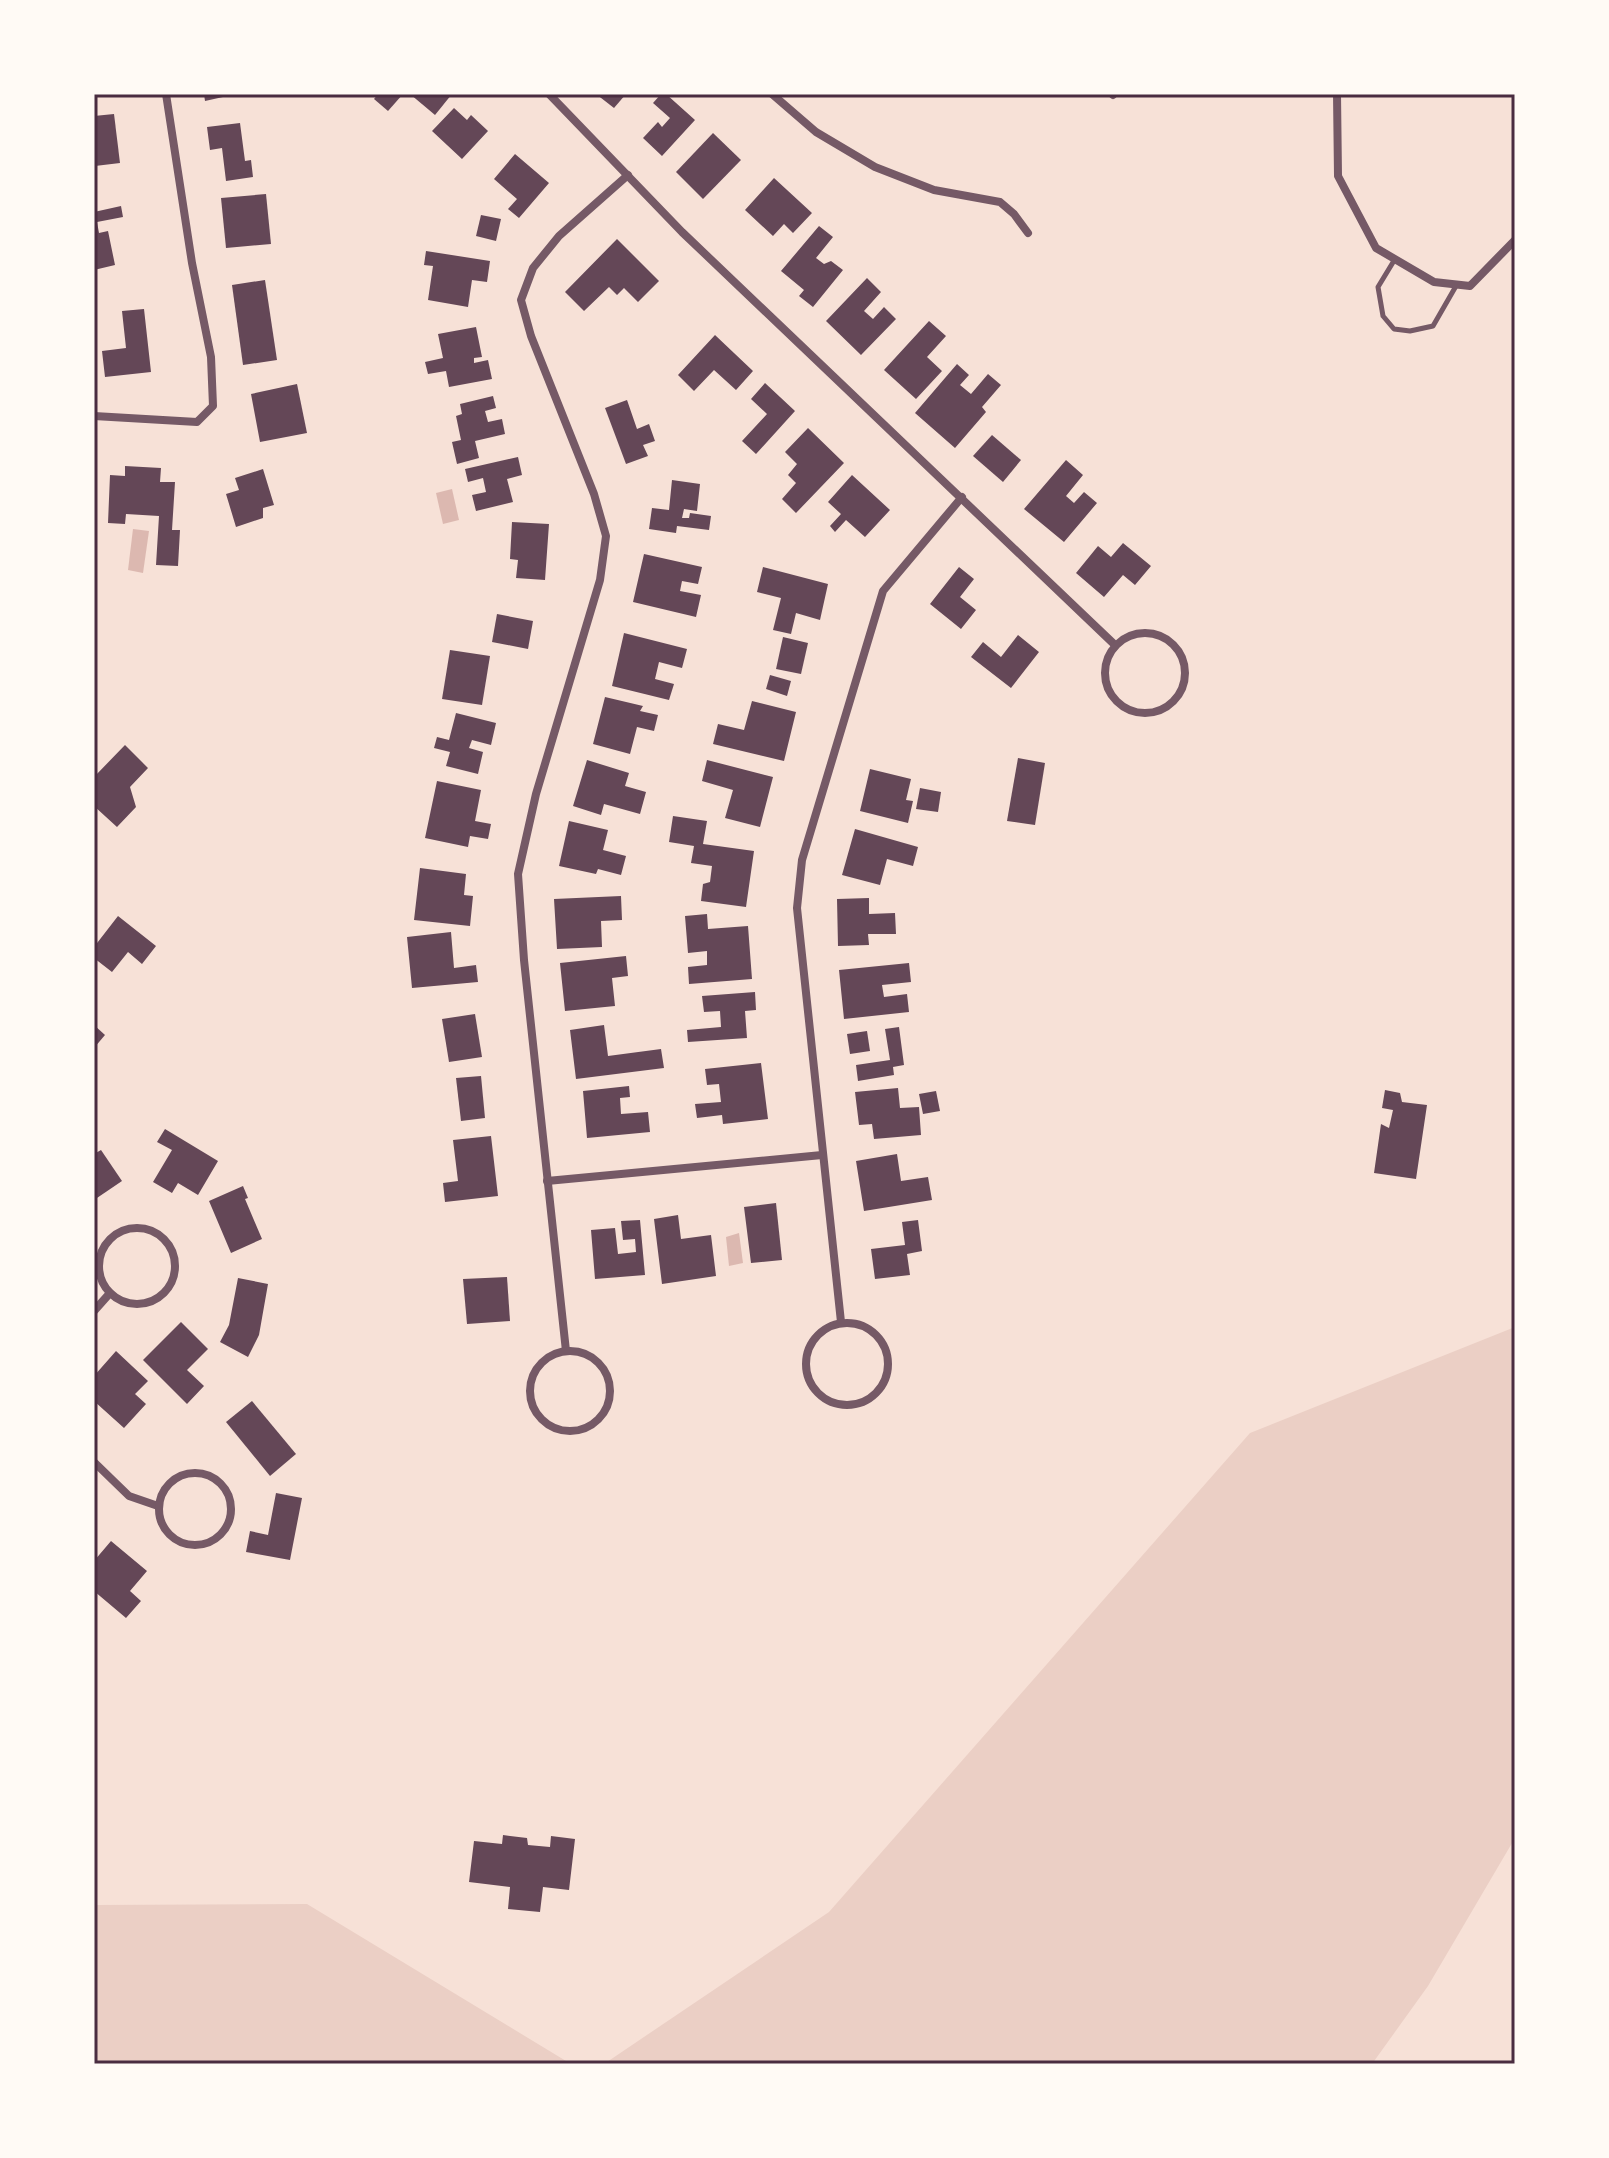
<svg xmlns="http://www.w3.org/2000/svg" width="1609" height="2158" viewBox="0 0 1609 2158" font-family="'DejaVu Sans',sans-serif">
  <rect width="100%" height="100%" fill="#f7e1d7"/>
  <g fill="#ebcfc5">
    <polygon points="1515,1327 1515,1838 1428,1986 1372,2064 604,2064 829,1912 1250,1433"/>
    <polygon points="307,1904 571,2064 94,2064 94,1905"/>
  </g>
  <g fill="#dcb8b0">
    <polygon points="452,489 459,520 443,524 436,493"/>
    <polygon points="133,529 149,531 143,573 128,570"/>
    <polygon points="739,1233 743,1263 729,1266 726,1237"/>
  </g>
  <g fill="#644757">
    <polygon points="204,94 232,94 232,95 205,101"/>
    <polygon points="378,94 403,94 388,111 374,99"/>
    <polygon points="410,94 452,94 435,115"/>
    <polygon points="596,94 626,94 614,108"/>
    <polygon points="661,94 666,94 695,120 662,156 643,138 658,122 662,127 670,118 653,103"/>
    <polygon points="454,108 467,120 471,115 488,131 462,159 432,131"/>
    <polygon points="114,114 120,163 95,166 94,116"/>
    <polygon points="240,123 245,161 251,160 253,177 226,181 222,148 210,150 207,127"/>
    <polygon points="713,133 741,160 703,199 676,172"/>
    <polygon points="515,154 549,183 519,218 508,209 517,199 494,179"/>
    <polygon points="774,178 812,213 793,233 784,224 773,236 745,210"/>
    <polygon points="266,194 271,244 226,248 221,198"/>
    <polygon points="121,206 123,217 97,222 99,233 108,231 115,265 94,270 94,212"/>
    <polygon points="481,215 501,219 496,241 476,236"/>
    <polygon points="819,226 833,237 816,258 824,264 831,261 843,270 813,307 799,296 804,290 781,271"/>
    <polygon points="617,239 659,281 638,302 624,288 617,295 609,287 584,311 565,292"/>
    <polygon points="426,251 490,261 487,282 472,280 468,307 428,300 433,266 424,265"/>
    <polygon points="867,278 881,292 864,311 873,319 884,307 896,319 861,355 826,321"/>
    <polygon points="265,280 277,360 243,365 232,285"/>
    <polygon points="144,309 151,372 105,377 102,351 126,348 122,311"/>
    <polygon points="929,321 946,336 927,357 942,371 916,399 884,370"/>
    <polygon points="476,327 482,357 474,358 474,363 488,360 492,379 449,387 446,371 428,374 425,362 443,358 438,334"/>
    <polygon points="715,335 753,371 736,390 714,370 694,391 678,375"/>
    <polygon points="957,364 969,375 960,385 971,394 988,374 1001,385 982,407 986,412 955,448 915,413"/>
    <polygon points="765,383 795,411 756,454 742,441 767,414 751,399"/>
    <polygon points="297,384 307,433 260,442 251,394"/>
    <polygon points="493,396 496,408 485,411 488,422 502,419 505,434 475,441 479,458 457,464 452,442 461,440 456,416 462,414 460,404"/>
    <polygon points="627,400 637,429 649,424 655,441 643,445 648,456 626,464 605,408"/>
    <polygon points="808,428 844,463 796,513 782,499 796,483 788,475 797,464 785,452"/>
    <polygon points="992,435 1021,460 1003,482 973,456"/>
    <polygon points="518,457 522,475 507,479 513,502 476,511 472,495 486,492 483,478 468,482 465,469"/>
    <polygon points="1066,460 1083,475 1066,496 1074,503 1084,492 1097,503 1064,542 1024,509"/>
    <polygon points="125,466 161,468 160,482 175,482 172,530 180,530 178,566 156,565 159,516 126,514 125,524 108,523 110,475 125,476"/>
    <polygon points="263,469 274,505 263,508 263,518 236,527 226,494 239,490 235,478"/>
    <polygon points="852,475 890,510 865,537 846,520 835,532 830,526 841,514 828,502"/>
    <polygon points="672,480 700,484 697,511 684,509 682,518 689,518 690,513 711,516 709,530 677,526 676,533 649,529 652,508 669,510"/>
    <polygon points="512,522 549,524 545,580 516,578 518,560 510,559"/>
    <polygon points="1123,543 1151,566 1135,585 1123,575 1104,597 1076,573 1098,546 1111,557"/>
    <polygon points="644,554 702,567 698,584 682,581 680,591 701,595 696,617 633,602"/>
    <polygon points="763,567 828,584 820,620 796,613 791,634 773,630 781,598 757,592"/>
    <polygon points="959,567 974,579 960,597 976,610 961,629 930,604"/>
    <polygon points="497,614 533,621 528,649 492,642"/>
    <polygon points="624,633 687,649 682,668 659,662 655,679 674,684 669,700 612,686"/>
    <polygon points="1018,635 1039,652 1011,688 971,657 983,642 1001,657"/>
    <polygon points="783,637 808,643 801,674 776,669"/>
    <polygon points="450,650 490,656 482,705 442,699"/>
    <polygon points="770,675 791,681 787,696 766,689"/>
    <polygon points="605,697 643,706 640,711 658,715 654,731 637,727 630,754 593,744"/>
    <polygon points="752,701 796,712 784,761 713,744 718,724 744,730"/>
    <polygon points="456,713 496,723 491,745 472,740 469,748 483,752 478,774 446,766 450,752 434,748 437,737 449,740"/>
    <polygon points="125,745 148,768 130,787 136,807 117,827 94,806 94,777"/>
    <polygon points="1018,758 1045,763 1035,825 1007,821"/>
    <polygon points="587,760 629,773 625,786 646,792 640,814 604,804 601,815 573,806"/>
    <polygon points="707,760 773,777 760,827 725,818 733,790 702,781"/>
    <polygon points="870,769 911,779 906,800 913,801 908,823 860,811"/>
    <polygon points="437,781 481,790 475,821 491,824 488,839 470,836 468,847 425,838"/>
    <polygon points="920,788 941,792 938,812 916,809"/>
    <polygon points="673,816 707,821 703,844 754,851 746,907 701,901 703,884 710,882 712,866 691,863 694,846 669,842"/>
    <polygon points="569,821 608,830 603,850 626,856 621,875 598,869 596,874 559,866"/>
    <polygon points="855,829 918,847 913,866 887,859 880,885 842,875"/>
    <polygon points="420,868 466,874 464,895 473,896 470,926 414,920"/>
    <polygon points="621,896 622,920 601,921 602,947 557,949 554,899"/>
    <polygon points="869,898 869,914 895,913 896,934 868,934 869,945 838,946 837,899"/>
    <polygon points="707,914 708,929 748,926 752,979 689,984 688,967 707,965 707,951 688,953 685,916"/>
    <polygon points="118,916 156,946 142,964 128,952 112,972 94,958 94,947"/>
    <polygon points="451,932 454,968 476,965 478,982 412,988 407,937"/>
    <polygon points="626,956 628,976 612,978 615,1006 565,1011 560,963"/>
    <polygon points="909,963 911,982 882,985 884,997 907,994 909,1012 844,1019 839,970"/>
    <polygon points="755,992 756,1010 745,1011 747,1038 688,1042 687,1030 721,1027 720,1011 704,1012 702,996"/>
    <polygon points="475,1014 482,1057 449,1062 442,1019"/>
    <polygon points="94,1025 105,1035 94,1048"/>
    <polygon points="604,1025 608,1056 661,1049 664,1068 576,1079 570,1030"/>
    <polygon points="899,1027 904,1065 893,1067 894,1075 858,1081 856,1065 890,1060 885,1029"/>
    <polygon points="867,1031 870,1051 850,1054 847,1034"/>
    <polygon points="761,1063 768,1119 723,1124 722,1115 697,1118 695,1104 721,1102 719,1084 707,1085 705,1069"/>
    <polygon points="481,1076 485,1118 461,1121 456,1078"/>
    <polygon points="629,1086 630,1097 620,1098 621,1114 648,1112 650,1132 587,1138 583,1091"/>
    <polygon points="898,1088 900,1108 919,1107 921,1135 874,1139 872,1124 859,1125 855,1092"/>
    <polygon points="1385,1090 1400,1093 1402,1102 1427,1105 1416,1179 1374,1173 1381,1124 1389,1128 1393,1110 1382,1108"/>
    <polygon points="936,1091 940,1111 923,1114 919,1094"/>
    <polygon points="165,1129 218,1161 198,1195 178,1183 172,1193 153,1182 172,1150 157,1142"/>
    <polygon points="491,1136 498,1196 445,1202 443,1183 458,1181 453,1140"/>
    <polygon points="101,1150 122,1181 94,1200 94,1154"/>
    <polygon points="897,1154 901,1181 928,1177 932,1200 864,1211 856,1161"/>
    <polygon points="243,1186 248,1198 245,1199 262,1239 231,1253 209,1201"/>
    <polygon points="776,1203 782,1260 751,1263 744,1207"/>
    <polygon points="678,1215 681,1239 711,1235 716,1276 662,1284 654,1219"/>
    <polygon points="640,1220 645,1275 595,1279 591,1230 615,1228 618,1254 636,1252 635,1239 623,1240 621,1221"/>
    <polygon points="918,1220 922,1251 907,1254 910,1275 875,1279 871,1249 905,1245 902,1222"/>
    <polygon points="507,1277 510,1321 467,1324 463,1279"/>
    <polygon points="238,1278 268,1284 259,1335 248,1357 220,1342 229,1325"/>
    <polygon points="181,1322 208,1349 187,1370 204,1386 187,1404 143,1360"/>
    <polygon points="116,1351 148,1381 135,1394 146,1404 124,1428 94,1401 94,1376"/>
    <polygon points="252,1401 296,1454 270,1476 226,1422"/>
    <polygon points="276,1493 302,1498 290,1560 246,1552 250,1531 268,1535"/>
    <polygon points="111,1541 147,1571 130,1591 141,1601 126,1618 94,1591 94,1561"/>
    <polygon points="503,1835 527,1838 528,1845 550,1847 551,1836 575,1839 569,1890 543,1887 540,1912 508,1909 510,1887 469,1882 474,1841 502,1844"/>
  </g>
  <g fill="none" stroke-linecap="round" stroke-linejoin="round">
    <polyline stroke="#755966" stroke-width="5" points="1395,259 1378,287 1383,316 1394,329 1410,331 1433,326 1456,286"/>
    <g stroke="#755966" stroke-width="8">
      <polyline points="549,94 682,232 1115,645"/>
      <polyline points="772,94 816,132 875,167 934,190 1000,202 1014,214 1028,233"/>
      <polyline points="1112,94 1113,95"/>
      <polyline points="1337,94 1338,176 1376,248 1434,282 1470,286 1515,240"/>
      <polyline points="94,416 197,422 213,406 211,357 192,263 166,94"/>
      <circle cx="1145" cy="673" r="40"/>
      <polyline points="547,1181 822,1155"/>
      <circle cx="137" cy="1266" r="38"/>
      <polyline points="94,1311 110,1293"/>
      <polyline points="841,1322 797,908 802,860 883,591 962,497"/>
      <circle cx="847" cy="1364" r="41"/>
      <polyline points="566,1351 524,960 518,874 536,794 600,580 606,536 594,494 531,336 521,300 533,268 559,236 628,175"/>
      <circle cx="570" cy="1391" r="40"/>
      <polyline points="94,1462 129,1496 158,1506"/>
      <circle cx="195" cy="1509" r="36"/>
    </g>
  </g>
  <rect width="1609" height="2158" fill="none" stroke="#fffaf5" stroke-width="192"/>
  <rect x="96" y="96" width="1417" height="1966" fill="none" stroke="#4a2c40" stroke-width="3"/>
</svg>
